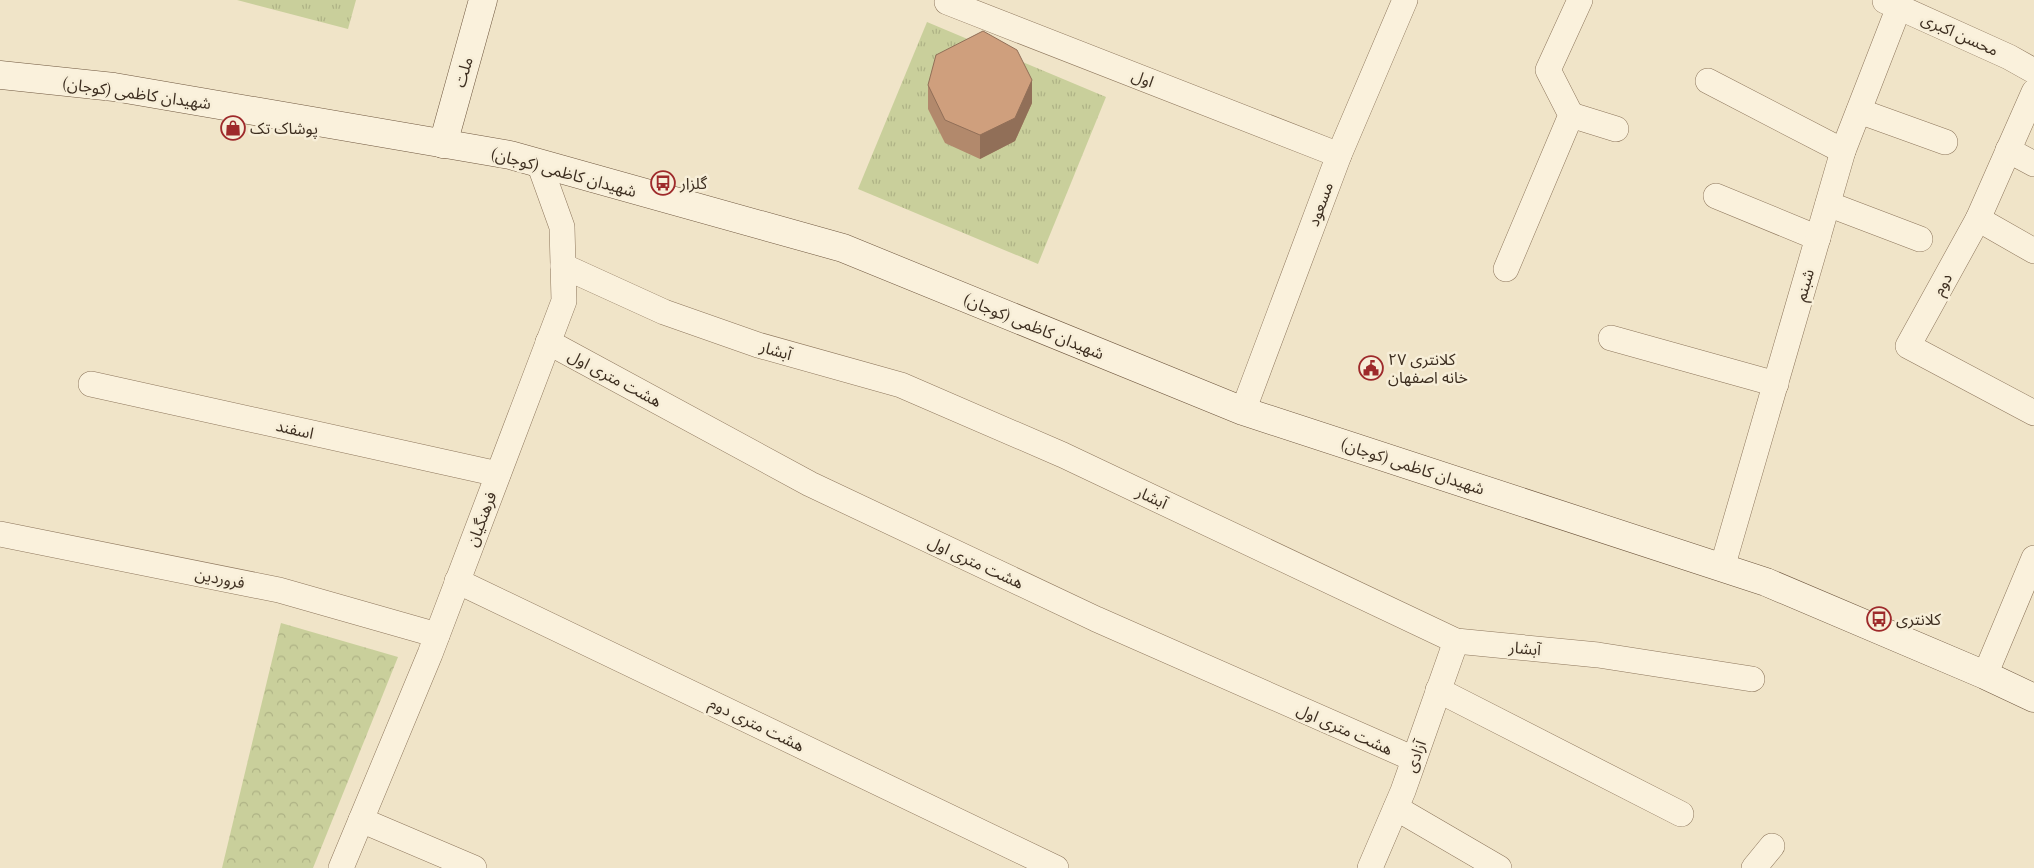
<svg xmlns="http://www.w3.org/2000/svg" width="2034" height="868" viewBox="0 0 2034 868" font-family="'Playfair Display','Noto Sans Arabic',serif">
  <defs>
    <pattern id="grass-tufts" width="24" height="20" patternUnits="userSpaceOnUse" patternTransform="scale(1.25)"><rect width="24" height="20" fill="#c9cf9b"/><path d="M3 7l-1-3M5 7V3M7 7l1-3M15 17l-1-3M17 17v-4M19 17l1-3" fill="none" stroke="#aeb285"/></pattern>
    <pattern id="forest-crowns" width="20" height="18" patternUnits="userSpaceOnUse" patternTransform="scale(1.25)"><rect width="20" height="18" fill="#c9cf9b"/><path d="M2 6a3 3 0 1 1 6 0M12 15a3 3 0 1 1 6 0" fill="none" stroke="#aeb285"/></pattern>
  </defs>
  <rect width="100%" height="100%" fill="#f0e4c8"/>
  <g fill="url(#grass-tufts)">
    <polygon points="237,0 356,0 348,29"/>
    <polygon points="927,22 1106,97 1038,264 858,189"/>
  </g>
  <polygon fill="url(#forest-crowns)" points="281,623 398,657 313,868 222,868"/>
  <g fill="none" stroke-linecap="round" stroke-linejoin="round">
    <g stroke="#8d765c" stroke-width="26">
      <g id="street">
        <polyline points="1885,1 2009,57 2034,71"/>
        <polyline points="947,2 1339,155"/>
        <polyline points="1708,81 1843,151"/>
        <polyline points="2034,92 1978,219 1908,346 2034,413"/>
        <polyline points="1859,111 1945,142"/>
        <polyline points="1571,115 1616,129"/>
        <polyline points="2008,150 2034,164"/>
        <polyline points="1716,196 1818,238"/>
        <polyline points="1828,204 1920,239"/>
        <polyline points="1978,219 2034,251"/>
        <polyline points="563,266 664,312 758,345 901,385 1063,455 1456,641 1598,655 1752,679"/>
        <polyline points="1506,269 1571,115 1548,70 1580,0"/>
        <polyline points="1611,338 1776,384"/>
        <polyline points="548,342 810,484 1096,619 1414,759"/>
        <polyline points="91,384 498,474"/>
        <polyline points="1243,411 1339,155 1405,0"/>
        <polyline points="0,534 279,590 437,635"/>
        <polyline points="1722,568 1843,151 1899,7"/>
        <polyline points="457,581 1056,868"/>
        <polyline points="1985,675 2034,558"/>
        <polyline points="1438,690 1681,814"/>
        <polyline points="1396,808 1499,868"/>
        <polyline points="361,820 474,868"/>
        <polyline points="341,868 430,654 564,301 562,227 539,163"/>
        <polyline points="1370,868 1403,791 1456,641"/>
        <polyline points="1754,868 1772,846"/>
      </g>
    </g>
    <g stroke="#6f573f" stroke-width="29">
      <g id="secondary">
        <polyline points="0,75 114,87 510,155 843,248 1243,411 1766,582 1985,675 2034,698"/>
        <polyline points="443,144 483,0"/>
      </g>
    </g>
    <use href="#street" stroke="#faf1dc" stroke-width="25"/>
    <use href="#secondary" stroke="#faf1dc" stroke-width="28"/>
  </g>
  <polygon fill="#b2896c" points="928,85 1032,103 1015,141 980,159 945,143 928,109"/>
  <polygon fill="#916f58" points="1032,80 1032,103 1015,141 980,159 980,135"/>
  <polygon fill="#cf9f7d" stroke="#916f58" points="983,31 1017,50 1032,80 1015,118 980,135 945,120 928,85 936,55"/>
  <defs>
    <g id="shop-ring" transform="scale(1.25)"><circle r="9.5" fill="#f7eed8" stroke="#9e2a2b" stroke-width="1.5"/><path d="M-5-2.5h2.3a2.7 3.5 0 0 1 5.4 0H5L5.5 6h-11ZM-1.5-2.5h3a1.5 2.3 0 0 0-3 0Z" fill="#9e2a2b"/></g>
    <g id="bus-ring" transform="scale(1.25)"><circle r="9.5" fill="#f7eed8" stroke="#9e2a2b" stroke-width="1.5"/><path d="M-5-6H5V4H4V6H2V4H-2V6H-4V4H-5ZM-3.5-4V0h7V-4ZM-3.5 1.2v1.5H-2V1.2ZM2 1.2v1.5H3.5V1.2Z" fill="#9e2a2b"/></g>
    <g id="civic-ring" transform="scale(1.25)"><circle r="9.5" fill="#f7eed8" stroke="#9e2a2b" stroke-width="1.5"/><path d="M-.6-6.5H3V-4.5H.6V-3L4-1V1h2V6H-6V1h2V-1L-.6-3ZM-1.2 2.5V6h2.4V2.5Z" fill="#9e2a2b"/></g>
  </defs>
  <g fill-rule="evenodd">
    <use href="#shop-ring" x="233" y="128"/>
    <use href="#bus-ring" x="663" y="183"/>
    <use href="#civic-ring" x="1371" y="368"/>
    <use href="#bus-ring" x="1879" y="619"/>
  </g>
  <g text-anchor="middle" stroke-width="5" stroke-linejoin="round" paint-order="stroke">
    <g font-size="16" fill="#3d2e20" stroke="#f7eed8">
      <text transform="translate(1960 34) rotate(24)" y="6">محسن اکبری</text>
      <text transform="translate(463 72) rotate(-74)" y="6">ملت</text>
      <text transform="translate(1143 78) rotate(21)" y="6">اول</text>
      <text transform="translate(137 93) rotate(8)" y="6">شهیدان کاظمی (کوجان)</text>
      <text transform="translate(564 172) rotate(15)" y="6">شهیدان کاظمی (کوجان)</text>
      <text transform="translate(1320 204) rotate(-70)" y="6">مسعود</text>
      <text transform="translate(1942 284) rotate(-61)" y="6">دوم</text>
      <text transform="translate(1804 285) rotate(-74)" y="6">شبنم</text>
      <text transform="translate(1034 326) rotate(22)" y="6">شهیدان کاظمی (کوجان)</text>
      <text transform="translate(776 350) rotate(16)" y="6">آبشار</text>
      <text transform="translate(615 378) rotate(28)" y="6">هشت متری اول</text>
      <text transform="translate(295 429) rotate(13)" y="6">اسفند</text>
      <text transform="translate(1413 466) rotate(18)" y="6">شهیدان کاظمی (کوجان)</text>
      <text transform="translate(1152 497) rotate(25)" y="6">آبشار</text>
      <text transform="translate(481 519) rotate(-69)" y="6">فرهنگیان</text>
      <text transform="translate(976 562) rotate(25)" y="6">هشت متری اول</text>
      <text transform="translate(220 578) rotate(11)" y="6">فروردین</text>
      <text transform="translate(1525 648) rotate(5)" y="6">آبشار</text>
      <text transform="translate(757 724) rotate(26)" y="6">هشت متری دوم</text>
      <text transform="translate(1345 729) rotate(24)" y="6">هشت متری اول</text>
      <text transform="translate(1415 756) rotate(-70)" y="6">آزادی</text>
    </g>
    <g font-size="16" fill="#3d2e20" stroke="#f7eed8" text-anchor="start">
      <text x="250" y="134">پوشاک تک</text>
      <text x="680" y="189">گلزار</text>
      <text x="1388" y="365">کلانتری ۲۷<tspan x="1388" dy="18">خانه اصفهان</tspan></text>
      <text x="1896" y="625">کلانتری</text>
    </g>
  </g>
</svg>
